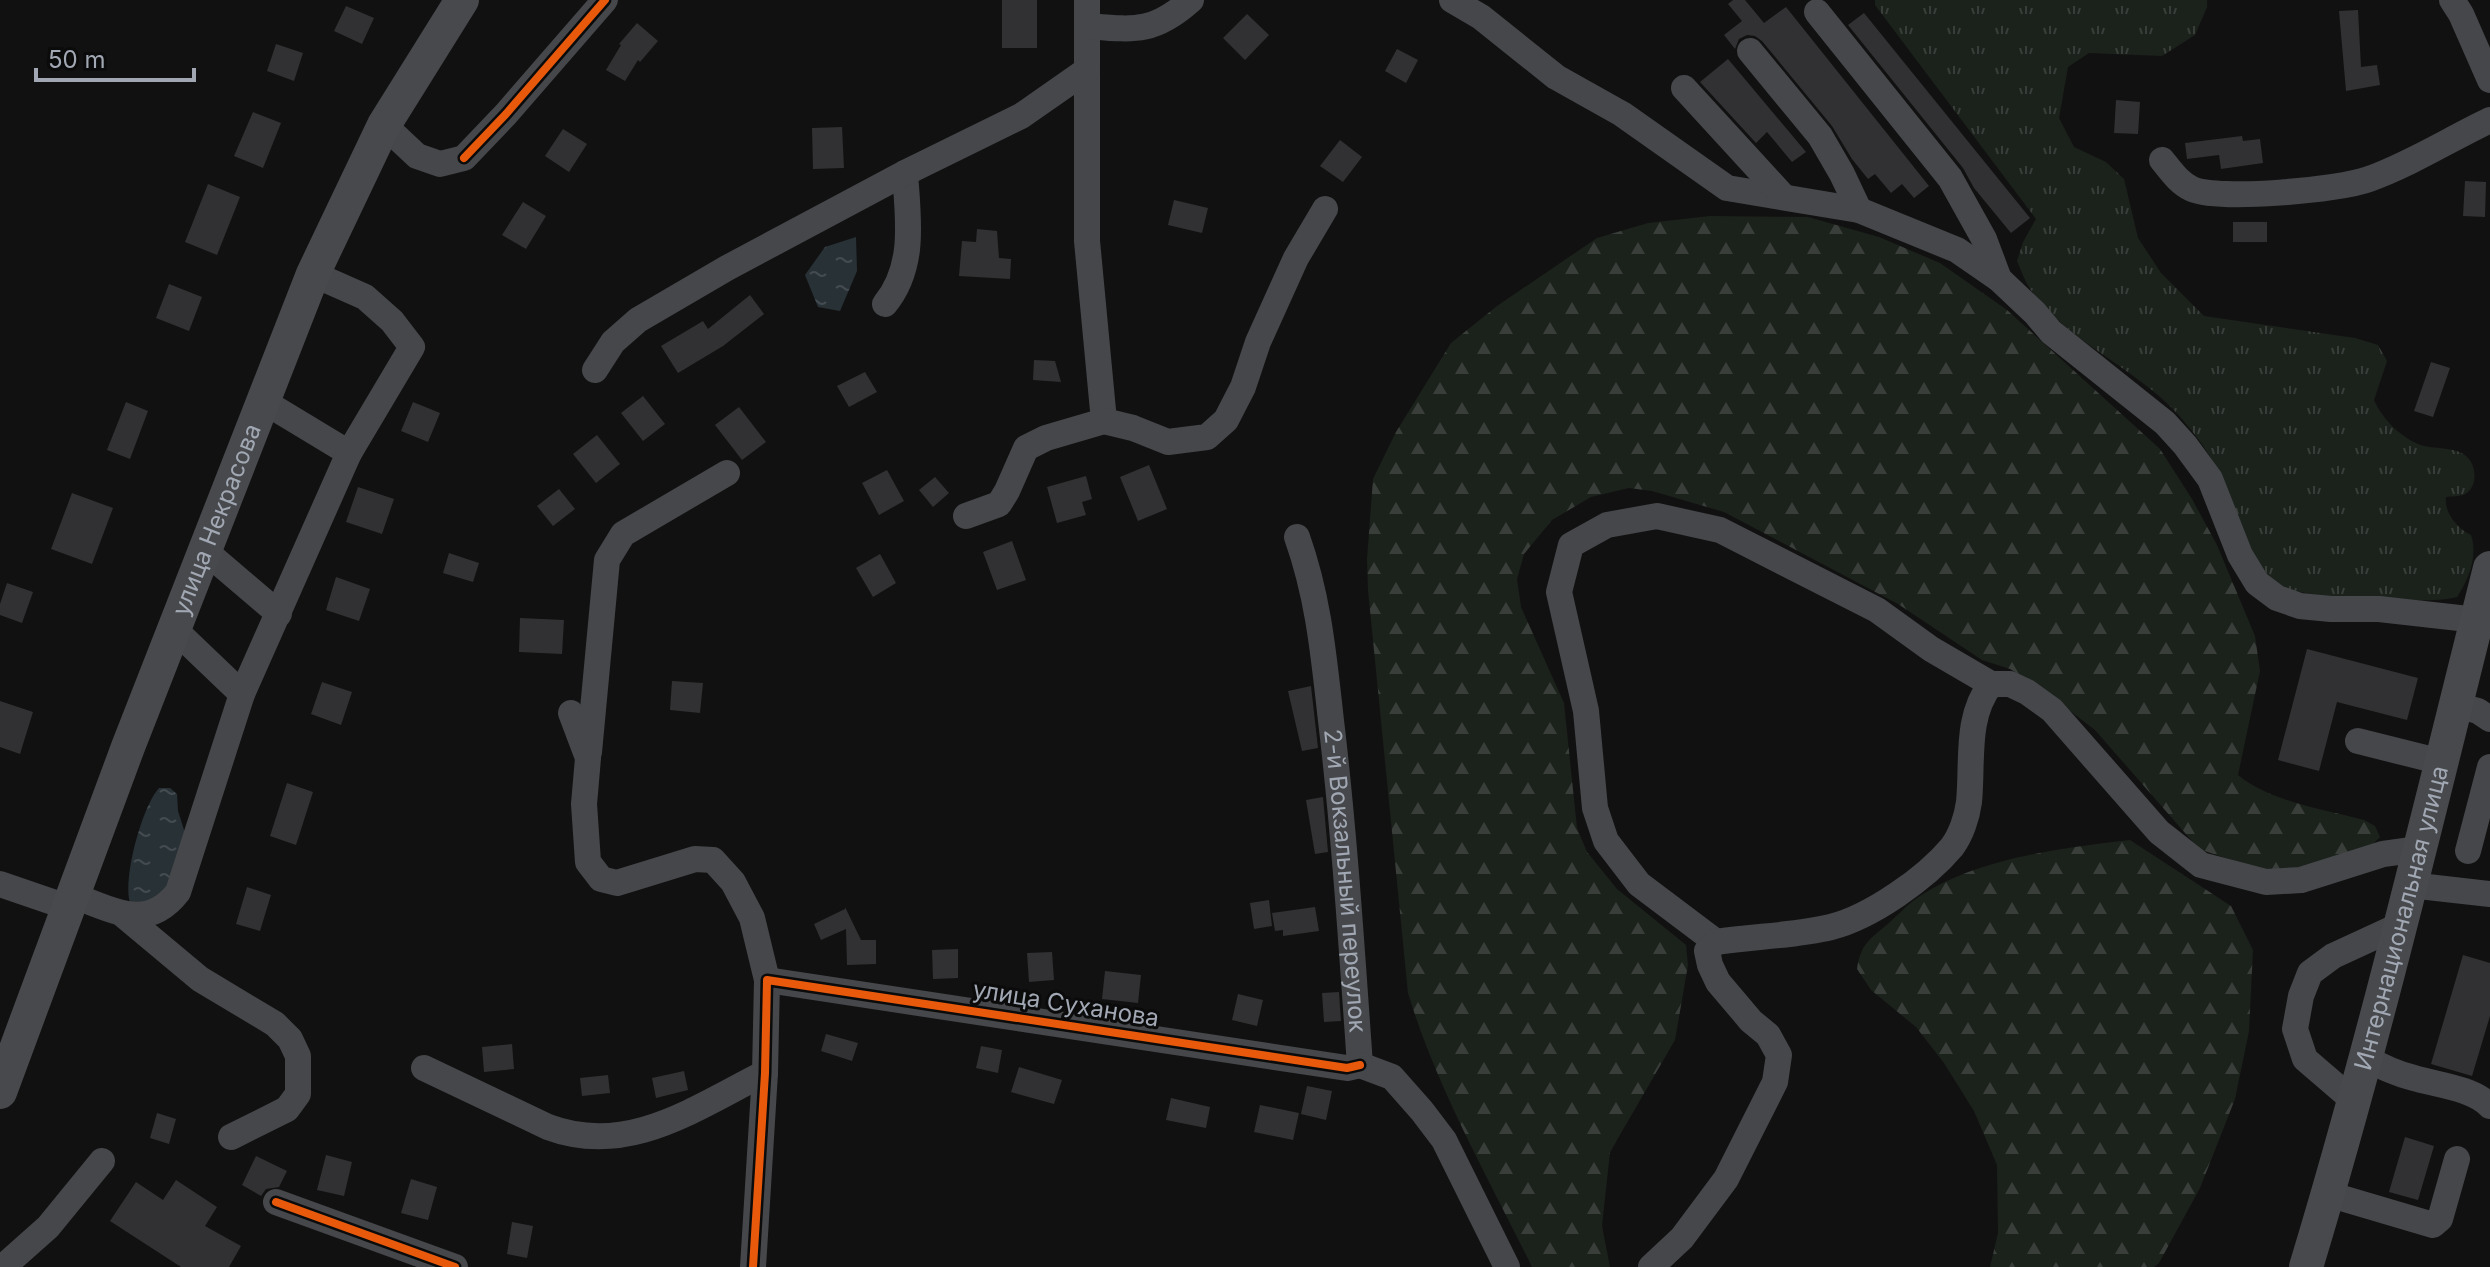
<svg xmlns="http://www.w3.org/2000/svg" width="2490" height="1267" viewBox="0 0 2490 1267" font-family="Inter,sans-serif">
  <defs>
    <pattern id="grass-tufts" width="24" height="20" patternUnits="userSpaceOnUse" patternTransform="scale(2)"><rect width="24" height="20" fill="#1b211b"/><path d="M3 7l-1-3M5 7V3M7 7l1-3M15 17l-1-3M17 17v-4M19 17l1-3" fill="none" stroke="#393e3a"/></pattern>
    <pattern id="forest-firs" width="22" height="20" patternUnits="userSpaceOnUse" patternTransform="scale(2)"><rect width="22" height="20" fill="#1b211b"/><path d="M5 1l3.5 6h-7zM16 11l3.5 6h-7z" fill="#393e3a"/></pattern>
    <pattern id="water-ripples" width="26" height="14" patternUnits="userSpaceOnUse" patternTransform="scale(2)"><rect width="26" height="14" fill="#283136"/><path d="M2 4q2-2 4 0t4 0M15 11q2-2 4 0t4 0" fill="none" stroke="#444c51"/></pattern>
  </defs>
  <rect width="100%" height="100%" fill="#111"/>
  <path fill="url(#grass-tufts)" d="M1875,0H2207V7L2195,35L2162,56L2089,53L2068,67L2059,118L2074,147L2106,162L2124,179L2138,238L2161,273L2204,316L2355,338L2378,345L2387,361L2374,400C2382,419 2403,440 2424,446C2437,449 2455,447 2466,456C2477,465 2478,487 2465,494C2459,497 2452,496 2446,497C2444,513 2457,528 2471,535C2478,556 2469,579 2457,597C2433,605 2296,599 2276,584C2253,566 2233,504 2220,476C2213,459 2199,439 2187,425C2145,371 2069,345 2030,289C2025,281 2021,270 2017,261L2023,242L2036,219L1875,5Z"/>
  <g fill="url(#forest-firs)">
    <path d="M1710,216L1808,217L1879,237L1940,263L2007,310L2160,449L2192,499L2217,545L2255,636L2260,671L2238,775C2271,802 2323,809 2364,820L2375,826L2380,837L2369,848L2297,869H2257L2199,849L2095,730L2035,684L2010,669L1982,660L1898,604L1724,512L1652,491L1629,488L1591,497L1552,520L1524,554L1517,579L1521,607L1564,703L1577,828L1587,852L1617,889L1686,945L1688,965L1675,1040L1610,1152L1602,1226L1610,1267H1532C1488,1177 1437,1089 1408,993L1368,590L1367,559L1373,479L1396,432L1451,343L1497,306L1597,238L1648,223Z"/>
    <path d="M2130,840L2231,906L2253,950L2249,1031L2235,1099L2200,1188L2159,1263L2154,1267H1990L1998,1233L1997,1165L1974,1111L1944,1063L1916,1027L1871,990L1857,969C1861,942 1871,939 1890,922C1898,915 1905,907 1913,901C1970,859 2061,848 2130,840Z"/>
  </g>
  <g fill="url(#water-ripples)">
    <polygon points="856,237 857,271 840,311 818,307 805,275 825,247"/>
    <path d="M159,788H170L177,794L178,811L185,833L179,875L150,908L130,902C123,877 142,807 159,788Z"/>
  </g>
  <g fill="#313133">
    <rect x="1002" y="0" width="35" height="48"/>
    <polygon points="1733,0 1745,0 1764,23 1786,7 1929,186 1914,198 1902,184 1891,193 1875,174 1868,179 1852,159 1832,126 1762,41 1755,36 1747,35 1739,39 1735,49 1724,35 1742,21 1728,4"/>
    <polygon points="346,6 374,18 362,44 334,31"/>
    <polygon points="2358,10 2361,67 2377,65 2380,85 2346,91 2339,11"/>
    <polygon points="1864,13 2030,218 2011,233 1974,188 1963,168 1848,25"/>
    <polygon points="1247,14 1269,35 1245,60 1223,38"/>
    <polygon points="637,23 658,41 640,62 638,60 625,81 606,70 621,45 619,44"/>
    <polygon points="276,44 303,53 294,81 267,71"/>
    <polygon points="1397,49 1418,60 1406,83 1385,71"/>
    <polygon points="1728,59 1806,152 1792,162 1767,132 1756,143 1700,82"/>
    <polygon points="2116,100 2140,102 2138,134 2114,133"/>
    <polygon points="253,112 281,123 263,168 234,156"/>
    <polygon points="842,127 844,168 813,169 812,128"/>
    <polygon points="563,129 587,144 569,172 545,156"/>
    <polygon points="2242,136 2243,141 2260,139 2263,163 2221,169 2219,155 2187,159 2185,143"/>
    <polygon points="1340,140 1362,157 1343,182 1320,166"/>
    <polygon points="2465,181 2486,182 2485,217 2463,216"/>
    <polygon points="208,184 240,197 217,255 185,242"/>
    <polygon points="1174,200 1208,208 1202,233 1168,225"/>
    <polygon points="523,202 546,216 526,249 502,235"/>
    <rect x="2233" y="222" width="34" height="20"/>
    <polygon points="977,229 997,231 999,258 1011,259 1010,279 959,276 962,241 976,242"/>
    <polygon points="169,284 202,297 189,331 156,318"/>
    <polygon points="750,295 764,314 723,346 678,373 661,346 703,321 708,329"/>
    <polygon points="1034,360 1055,361 1061,382 1033,380"/>
    <polygon points="2431,362 2450,368 2433,417 2414,411"/>
    <polygon points="865,372 877,392 849,407 837,386"/>
    <polygon points="643,396 665,424 643,441 621,413"/>
    <polygon points="126,402 148,411 130,459 107,450"/>
    <polygon points="413,402 440,413 428,442 401,431"/>
    <polygon points="739,407 766,442 742,460 715,425"/>
    <polygon points="597,435 620,464 596,483 573,454"/>
    <polygon points="1149,465 1167,509 1138,521 1120,477"/>
    <polygon points="887,470 904,501 879,515 862,483"/>
    <polygon points="1086,476 1092,499 1082,502 1086,515 1057,523 1047,487"/>
    <polygon points="935,477 949,493 933,507 919,490"/>
    <polygon points="358,487 394,499 382,534 346,522"/>
    <polygon points="559,489 575,509 553,526 537,506"/>
    <polygon points="72,493 113,508 92,564 51,549"/>
    <polygon points="1012,541 1026,580 997,590 983,552"/>
    <polygon points="449,553 479,563 473,582 443,573"/>
    <polygon points="880,554 896,583 873,597 856,568"/>
    <polygon points="336,577 370,589 359,621 326,610"/>
    <polygon points="7,583 33,592 22,623 0,615 0,604"/>
    <polygon points="520,618 564,620 562,654 519,652"/>
    <polygon points="2307,649 2418,678 2407,720 2337,702 2319,771 2278,760"/>
    <polygon points="672,681 703,683 700,713 670,710"/>
    <polygon points="322,682 352,692 341,725 311,714"/>
    <polygon points="1311,686 1318,748 1302,751 1288,691"/>
    <polygon points="0,701 33,712 20,754 0,747"/>
    <polygon points="287,783 313,792 296,845 270,836"/>
    <polygon points="1323,797 1328,852 1315,854 1306,800"/>
    <polygon points="247,887 271,895 260,931 236,924"/>
    <polygon points="1269,900 1272,926 1254,929 1250,903"/>
    <polygon points="845,907 861,940 876,940 876,964 847,965 846,929 821,940 814,924 845,909"/>
    <polygon points="1315,907 1319,931 1283,936 1283,930 1275,931 1272,913"/>
    <polygon points="958,949 958,978 933,979 932,950"/>
    <polygon points="1052,952 1054,980 1029,982 1027,953"/>
    <polygon points="2463,955 2490,963 2490,1016 2472,1076 2431,1064"/>
    <polygon points="1105,971 1141,975 1138,1003 1102,999"/>
    <polygon points="1339,992 1341,1021 1324,1022 1322,993"/>
    <polygon points="1238,994 1263,1000 1257,1026 1232,1020"/>
    <polygon points="826,1034 858,1043 852,1061 821,1051"/>
    <polygon points="512,1044 514,1069 484,1072 482,1047"/>
    <polygon points="981,1046 1002,1050 998,1073 976,1068"/>
    <polygon points="1019,1067 1062,1080 1054,1104 1011,1092"/>
    <polygon points="684,1071 688,1090 656,1098 652,1078"/>
    <polygon points="608,1075 610,1093 582,1096 580,1078"/>
    <polygon points="1307,1086 1332,1091 1326,1120 1301,1114"/>
    <polygon points="1171,1098 1210,1107 1206,1128 1166,1120"/>
    <polygon points="1260,1105 1299,1113 1293,1140 1254,1132"/>
    <polygon points="157,1113 176,1119 169,1144 150,1138"/>
    <polygon points="2405,1137 2434,1146 2418,1200 2389,1192"/>
    <polygon points="326,1155 352,1162 344,1196 317,1190"/>
    <polygon points="256,1156 287,1171 279,1187 266,1189 261,1196 242,1185"/>
    <polygon points="411,1179 437,1187 428,1220 401,1213"/>
    <polygon points="176,1180 217,1207 205,1226 241,1246 229,1267 181,1267 110,1221 136,1182 163,1200"/>
    <polygon points="512,1222 533,1226 527,1258 507,1254"/>
  </g>
  <g fill="none" stroke-linecap="round" stroke-linejoin="round">
    <g stroke="#45474a" stroke-width="26">
      <polyline points="1087,0 1087,241 1104,421"/>
      <polyline points="1452,0 1481,17 1556,77 1622,114 1727,188 1859,210 1957,250 1999,279 2035,313 2051,332 2165,423 2185,445 2210,479 2240,555 2257,583 2277,598 2300,606 2331,609 2379,609 2477,620"/>
      <polyline points="2452,0 2461,14 2490,80"/>
      <polyline points="1817,12 1950,178 1984,239 1999,279"/>
      <path d="M1088,26C1135,30 1154,33 1191,0"/>
      <polyline points="1750,51 1820,136 1842,174 1859,210"/>
      <polyline points="1684,88 1783,196"/>
      <polyline points="384,125 417,156 440,164 464,158 506,114 605,0"/>
      <path d="M2162,160C2171,171 2179,183 2192,189C2219,201 2340,190 2369,179C2411,164 2450,139 2490,120"/>
      <path d="M885,304C916,266 908,218 905,173"/>
      <polyline points="595,370 613,342 638,320 727,268 905,173 1021,116 1087,70"/>
      <polyline points="263,401 349,453"/>
      <polyline points="966,516 999,504 1007,491 1026,448 1046,438 1104,421 1133,428 1168,442 1207,437 1226,420 1243,387 1258,342 1296,258 1325,209"/>
      <path id="s1" d="M1297,537C1320,602 1324,661 1332,729C1345,841 1352,953 1360,1065L1392,1077L1422,1111L1444,1140L1507,1267"/>
      <polyline points="204,550 279,614"/>
      <polyline points="174,629 242,694"/>
      <polyline points="2456,705 2478,711 2490,719"/>
      <polyline points="571,713 588,758 584,804 588,862 601,879 617,883 695,859 713,860 733,882 752,918 767,980 765,1073 753,1267"/>
      <polyline points="2358,741 2442,762"/>
      <polyline points="589,752 607,560 623,534 727,473"/>
      <polyline points="2468,851 2490,767"/>
      <polyline points="0,884 70,908"/>
      <polyline points="2410,885 2490,894"/>
      <path d="M74,896C114,910 147,932 178,892L242,694L349,453L412,347L392,321L365,297L313,274"/>
      <polyline points="121,913 200,979 275,1024 290,1039 298,1056 298,1094 287,1109 231,1137"/>
      <polyline points="1716,942 1639,884 1606,841 1595,808 1586,711 1559,592 1571,545 1607,525 1657,516 1720,530 1877,610 1931,649 1991,684"/>
      <polyline points="767,980 1347,1068 1360,1065"/>
      <path d="M2367,1059C2383,1067 2397,1074 2414,1078C2438,1085 2472,1088 2490,1106"/>
      <path d="M424,1068L548,1127C628,1157 695,1108 765,1073"/>
      <polyline points="2355,1102 2305,1059 2295,1029 2301,996 2310,973 2333,956 2398,926"/>
      <polyline points="2328,1194 2433,1225 2440,1219 2457,1159"/>
      <polyline points="276,1202 455,1267"/>
      <polyline points="3,1267 48,1227 102,1161"/>
      <path d="M1651,1267L1682,1238L1726,1179L1775,1082L1779,1055L1768,1035L1751,1021L1718,982L1710,965L1707,951L1716,942C1755,936 1794,936 1831,927C1871,917 1926,878 1952,847C1961,835 1967,817 1969,802C1973,762 1965,717 1991,684H2010L2027,692L2052,710L2159,832L2201,865L2266,882L2301,880L2383,854L2419,849"/>
    </g>
    <g stroke="#47494c" stroke-width="34">
      <path id="s2" d="M0,1092L128,747L313,274L384,125L462,0"/>
      <path id="s3" d="M2306,1267C2376,1036 2431,802 2490,568"/>
    </g>
    <g stroke="#0b0b0c" stroke-width="13">
      <g id="cycleway">
        <polyline points="464,158 506,114 605,0"/>
        <polyline points="276,1202 455,1267"/>
        <polyline points="753,1267 765,1073 767,980 1347,1068 1360,1065"/>
      </g>
    </g>
    <use href="#cycleway" stroke="#e8590c" stroke-width="8"/>
  </g>
  <g text-anchor="middle" stroke-width="6" stroke-linejoin="round" paint-order="stroke">
    <g font-size="24" fill="#a1a8b3" stroke="#0b0b0c">
      <text dy="8" stroke="none"><textPath href="#s2" startOffset="612">улица Некрасова</textPath></text>
      <text dy="8" stroke="none"><textPath href="#s1" startOffset="348">2-й Вокзальный переулок</textPath></text>
      <text dy="8" stroke="none"><textPath href="#s3" startOffset="362">Интернациональная улица</textPath></text>
      <text transform="translate(1066 1004) rotate(9)" y="8">улица Суханова</text>
    </g>
  </g>
  <path d="M36 68v12h158v-12" fill="none" stroke="#a1a8b3" stroke-width="4"/>
  <text x="48" y="68" font-size="24" fill="#a1a8b3" stroke="#0b0b0c" stroke-width="6" paint-order="stroke">50 m</text>
</svg>
